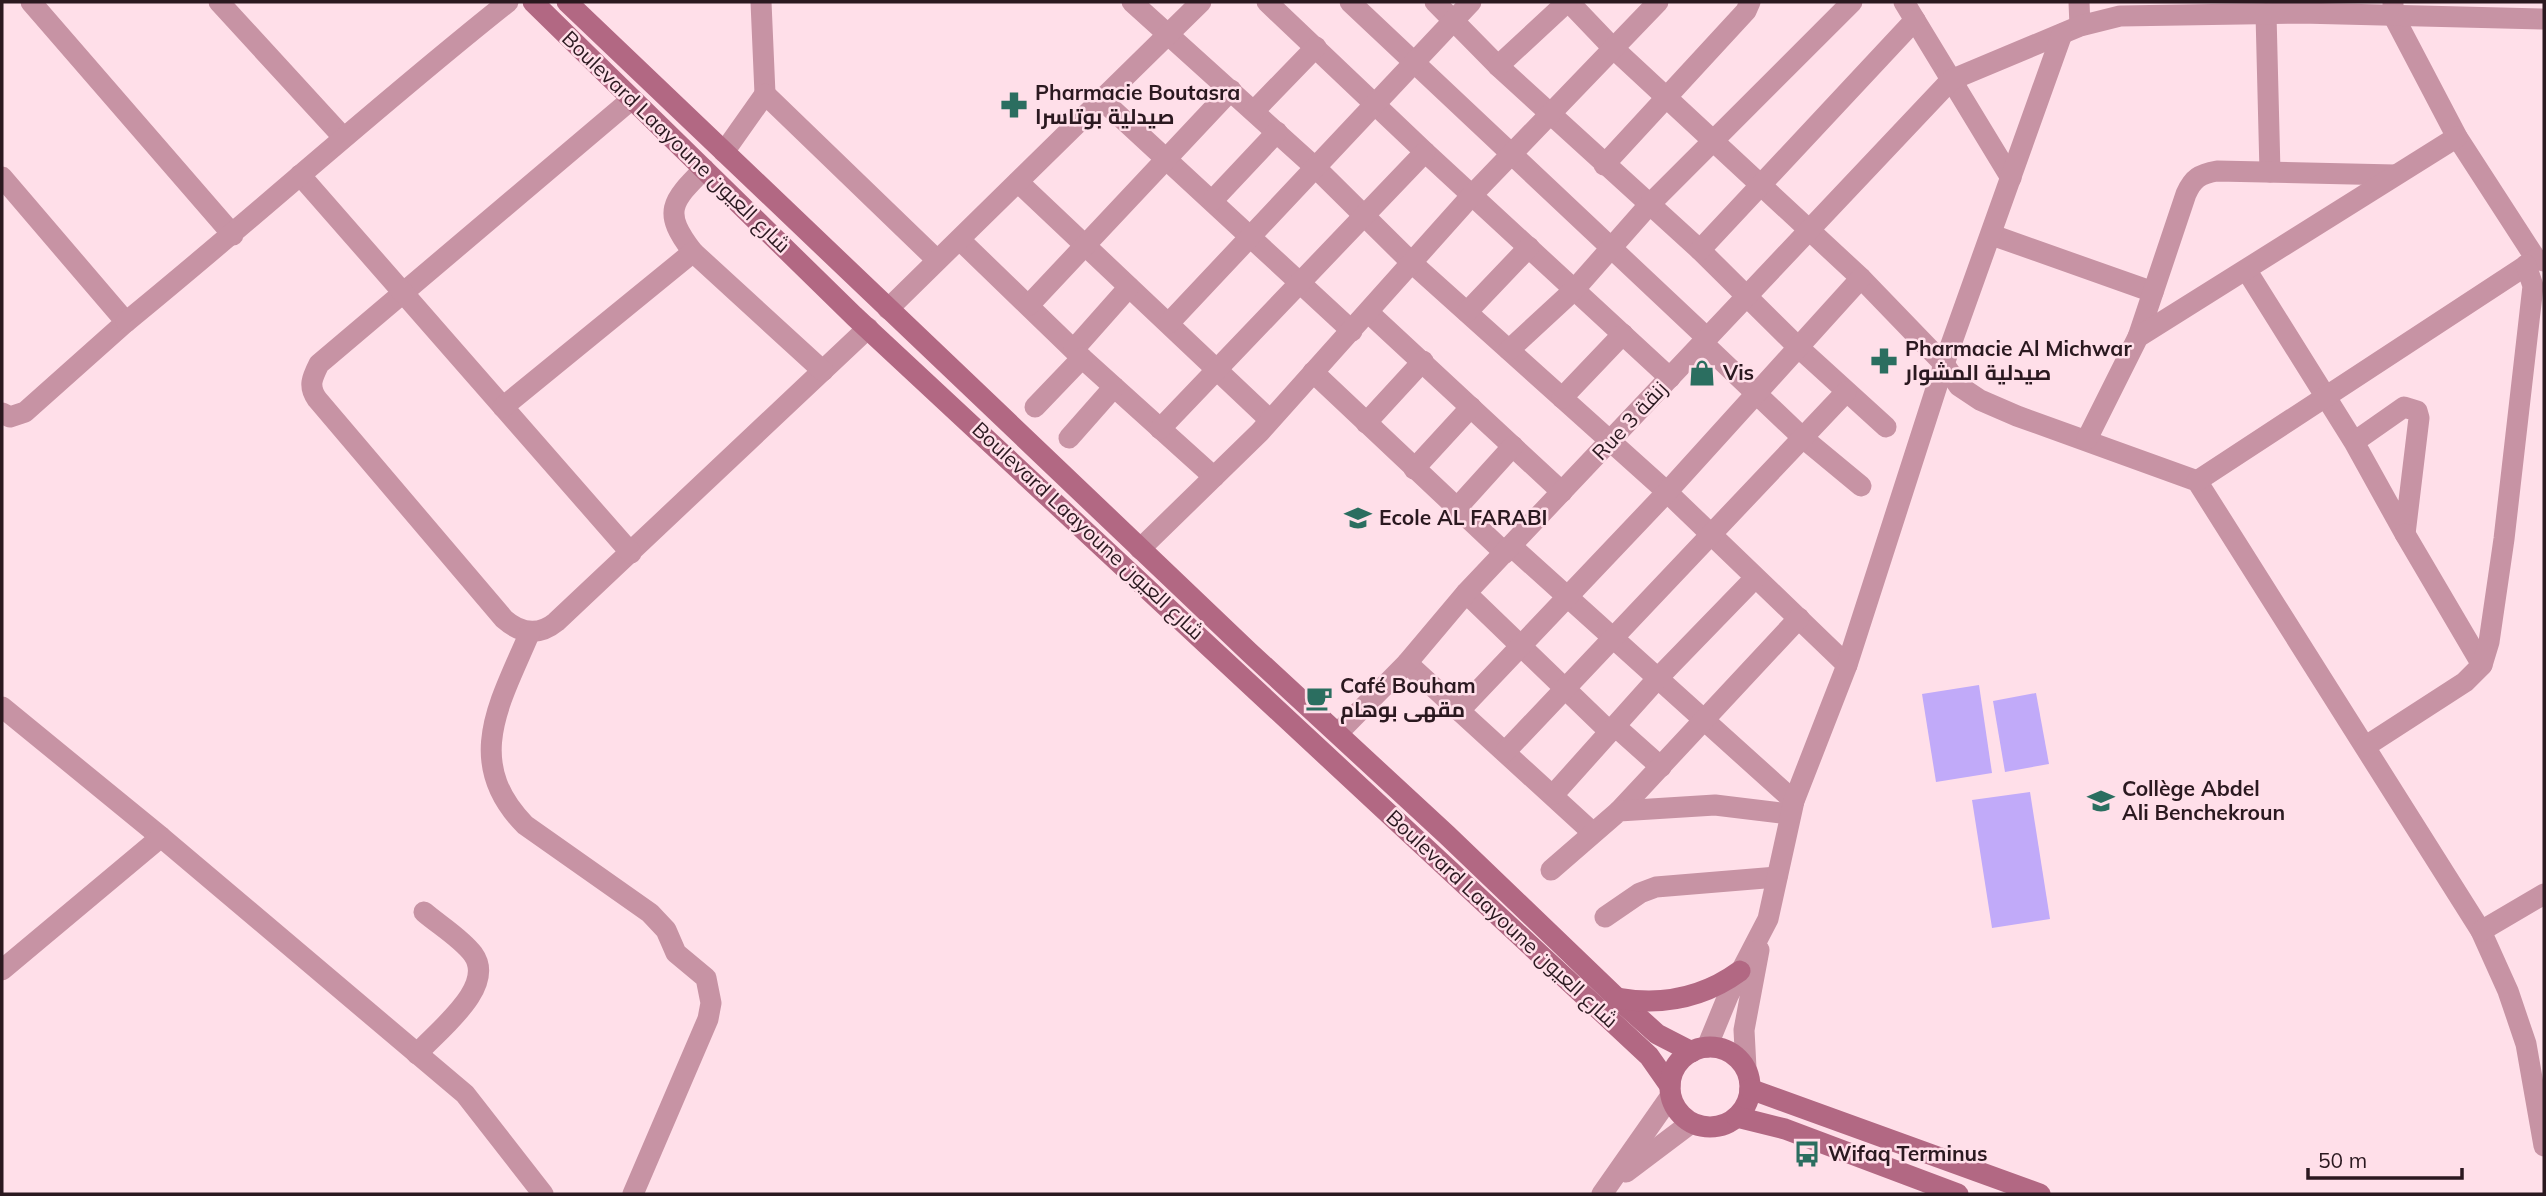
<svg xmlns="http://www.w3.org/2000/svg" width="2546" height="1196" viewBox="0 0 2546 1196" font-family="Mulish,Cairo,sans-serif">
  <rect width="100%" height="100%" fill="#ffdfe9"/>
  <g fill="#c1aaf9">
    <polygon points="1979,685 1992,773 1936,782 1922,694"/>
    <polygon points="2036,693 2049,764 2005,772 1993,701"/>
    <polygon points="2030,792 2050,919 1992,928 1972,800"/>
  </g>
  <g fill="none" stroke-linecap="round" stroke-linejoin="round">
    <g stroke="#c793a4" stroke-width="21">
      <polyline points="31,2 233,235"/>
      <polyline points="219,2 343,137"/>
      <polyline points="761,2 765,94"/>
      <polyline points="1132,2 1317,169 1412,263 1667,492 1847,665"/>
      <polyline points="1267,2 1425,152 1670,378"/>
      <polyline points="1350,2 1707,338"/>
      <polyline points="1435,2 1498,66 1700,250 1798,347 1886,427"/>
      <polyline points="1569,2 1612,47 1861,278 1944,364 1959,386 1980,400 2017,416 2197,481 2481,931 2508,991 2526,1044 2544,1146"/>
      <polyline points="1904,2 2011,178"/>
      <polyline points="2079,2 2080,26"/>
      <polyline points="2393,4 2393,15 2457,137 2536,259 2544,261"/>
      <polyline points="2266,14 2270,172"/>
      <polyline points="1498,66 1567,2"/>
      <path d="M632,99L319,364C312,378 308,386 317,399L504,619C521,634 539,636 556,622L868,328"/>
      <polyline points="1101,99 1352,331"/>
      <polyline points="1254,111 1316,47"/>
      <polyline points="724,152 765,94 937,260"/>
      <polyline points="1604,165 1746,11 1750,2"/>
      <path d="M704,169C671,202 662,212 693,252L823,371"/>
      <polyline points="300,175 631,553"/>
      <polyline points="2,177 126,322 25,412 10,417 2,413"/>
      <polyline points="1018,182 1269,419"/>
      <polyline points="1213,200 1277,132"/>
      <polyline points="1992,235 2153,292"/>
      <polyline points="960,240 1082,358 1214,477"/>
      <polyline points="1700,250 1915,20"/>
      <polyline points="2247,271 2354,442 2405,534 2419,418 2417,411 2404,407 2354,442"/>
      <polyline points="1029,305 1231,90"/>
      <polyline points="888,309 1201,2"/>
      <polyline points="1467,312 1529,247"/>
      <polyline points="1369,313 1562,492"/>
      <path d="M126,322C255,217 378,105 508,2"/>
      <polyline points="1169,323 1471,2"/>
      <path d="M2138,337L2186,194C2193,178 2200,174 2217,171L2395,175"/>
      <polyline points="1703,343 1803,438 1861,486"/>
      <polyline points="1074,349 1129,287"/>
      <polyline points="1509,350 1574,290 1649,205 1852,2"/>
      <polyline points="1313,372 1505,553"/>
      <polyline points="1562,398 1623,334"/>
      <polyline points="503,407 693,252"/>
      <polyline points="1035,407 1082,358"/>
      <polyline points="1366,423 1423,361"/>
      <polyline points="1160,429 1425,152"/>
      <polyline points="1069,438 1114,387"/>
      <polyline points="2087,439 2138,337 2457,137"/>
      <polyline points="1414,469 1471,407"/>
      <polyline points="2197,481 2536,259"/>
      <polyline points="1456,509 1513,446"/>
      <polyline points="2405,534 2482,665"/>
      <polyline points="1511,546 1794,801"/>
      <polyline points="1140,549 1260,432 1472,195 1658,2"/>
      <polyline points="1466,593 1610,732"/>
      <path d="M530,632C501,701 462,761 525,825L650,913L666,930L676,953L706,978L711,1003L708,1019L633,1194"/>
      <polyline points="1407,663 1592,832"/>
      <polyline points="2,707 161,837"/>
      <polyline points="1459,711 1667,492 1861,278"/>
      <polyline points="1615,726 1661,767"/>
      <polyline points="1338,733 1407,663 1466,593 1951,80 2080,26 2120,16 2301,13 2544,19"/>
      <polyline points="2366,746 2465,682 2482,665 2489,642 2504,539 2533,286 2526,265"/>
      <polyline points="1505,752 1846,392"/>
      <polyline points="1554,794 1657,679 1755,578"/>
      <polyline points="1619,811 1799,618"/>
      <polyline points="1551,870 1619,811 1715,805 1790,814"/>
      <polyline points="1605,917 1640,893 1656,887 1777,877"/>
      <polyline points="2481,931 2544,894"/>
      <polyline points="2,970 161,837 465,1094 543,1194"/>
      <polyline points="1707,1047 1728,996 1768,919 1794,801 1847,665 1944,364 2062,34"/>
      <path d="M417,1054C437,1031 497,987 473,954C461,938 439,925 424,912"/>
      <polyline points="1746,1068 1744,1030 1759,950"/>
      <polyline points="1626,1172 1691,1123"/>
      <polyline points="1602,1194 1670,1097"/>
    </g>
    <g stroke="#b26883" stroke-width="21">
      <polyline points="533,2 854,316 1649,1056 1670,1086"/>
      <polyline points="567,2 1249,652 1447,835 1617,998 1657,1034 1692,1052"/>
      <path d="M1617,998C1662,1006 1703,998 1740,971"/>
      <circle cx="1710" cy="1087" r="40"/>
      <polyline points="1750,1089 2040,1194"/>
      <polyline points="1737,1117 1785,1129 1958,1194"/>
    </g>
  </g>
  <defs>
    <g id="pharmacy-bare" transform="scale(2.1)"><path d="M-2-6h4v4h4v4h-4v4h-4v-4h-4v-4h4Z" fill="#2b6e60" stroke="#ffdfe9" stroke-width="2.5" paint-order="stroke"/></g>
    <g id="shop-bare" transform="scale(2.1)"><path d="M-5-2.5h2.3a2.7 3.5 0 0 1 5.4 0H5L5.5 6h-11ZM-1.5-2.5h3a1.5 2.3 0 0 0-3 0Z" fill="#2b6e60" stroke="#ffdfe9" stroke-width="2.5" paint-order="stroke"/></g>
    <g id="school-bare" transform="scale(2.1)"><path d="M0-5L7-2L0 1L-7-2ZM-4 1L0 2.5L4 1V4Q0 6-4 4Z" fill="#2b6e60" stroke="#ffdfe9" stroke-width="2.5" paint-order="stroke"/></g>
    <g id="cafe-bare" transform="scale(2.1)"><path d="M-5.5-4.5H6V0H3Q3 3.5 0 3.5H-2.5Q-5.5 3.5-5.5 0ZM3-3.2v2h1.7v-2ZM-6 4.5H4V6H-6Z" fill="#2b6e60" stroke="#ffdfe9" stroke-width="2.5" paint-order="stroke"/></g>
    <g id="bus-bare" transform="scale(2.1)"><path d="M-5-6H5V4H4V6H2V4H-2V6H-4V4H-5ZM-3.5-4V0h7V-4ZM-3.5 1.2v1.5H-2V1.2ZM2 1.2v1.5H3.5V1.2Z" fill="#2b6e60" stroke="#ffdfe9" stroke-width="2.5" paint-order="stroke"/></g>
  </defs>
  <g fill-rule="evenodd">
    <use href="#pharmacy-bare" x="1014" y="105"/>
    <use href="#pharmacy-bare" x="1884" y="361"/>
    <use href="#shop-bare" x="1702" y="373"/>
    <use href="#school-bare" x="1358" y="518"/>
    <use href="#cafe-bare" x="1319" y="698"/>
    <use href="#school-bare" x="2101" y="801"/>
    <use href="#bus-bare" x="1807" y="1154"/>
  </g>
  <g text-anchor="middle" stroke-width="5" stroke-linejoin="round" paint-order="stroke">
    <g font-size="21" font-weight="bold" fill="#2b1920" stroke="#ffdfe9" text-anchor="start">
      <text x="1035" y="100">Pharmacie Boutasra<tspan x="1035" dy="24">صيدلية بوتاسرا</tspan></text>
      <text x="1905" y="356">Pharmacie Al Michwar<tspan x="1905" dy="24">صيدلية المشوار</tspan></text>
      <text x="1723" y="380">Vis</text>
      <text x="1379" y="525">Ecole AL FARABI</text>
      <text x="1340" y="693">Café Bouham<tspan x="1340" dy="24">مقهى بوهام</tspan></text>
      <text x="2122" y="796">Collège Abdel<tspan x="2122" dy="24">Ali Benchekroun</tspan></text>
      <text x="1828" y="1161">Wifaq Terminus</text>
    </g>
    <g font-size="21" fill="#2b1920" stroke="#ffdfe9">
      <text transform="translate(676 142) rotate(44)" y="7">Boulevard Laayoune شارع العيون</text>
      <text transform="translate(1630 421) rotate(-47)" y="7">Rue 3 زنقة</text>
      <text transform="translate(1088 531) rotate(43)" y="7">Boulevard Laayoune شارع العيون</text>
      <text transform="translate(1502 919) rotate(43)" y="7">Boulevard Laayoune شارع العيون</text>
    </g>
  </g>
  <rect width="2546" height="1196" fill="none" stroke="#2b1920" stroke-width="7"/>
  <path d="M2308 1168v10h154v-10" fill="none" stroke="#2b1920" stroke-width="3.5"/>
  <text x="2318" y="1168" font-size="21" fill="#2b1920" stroke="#ffdfe9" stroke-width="5" paint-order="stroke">50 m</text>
</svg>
